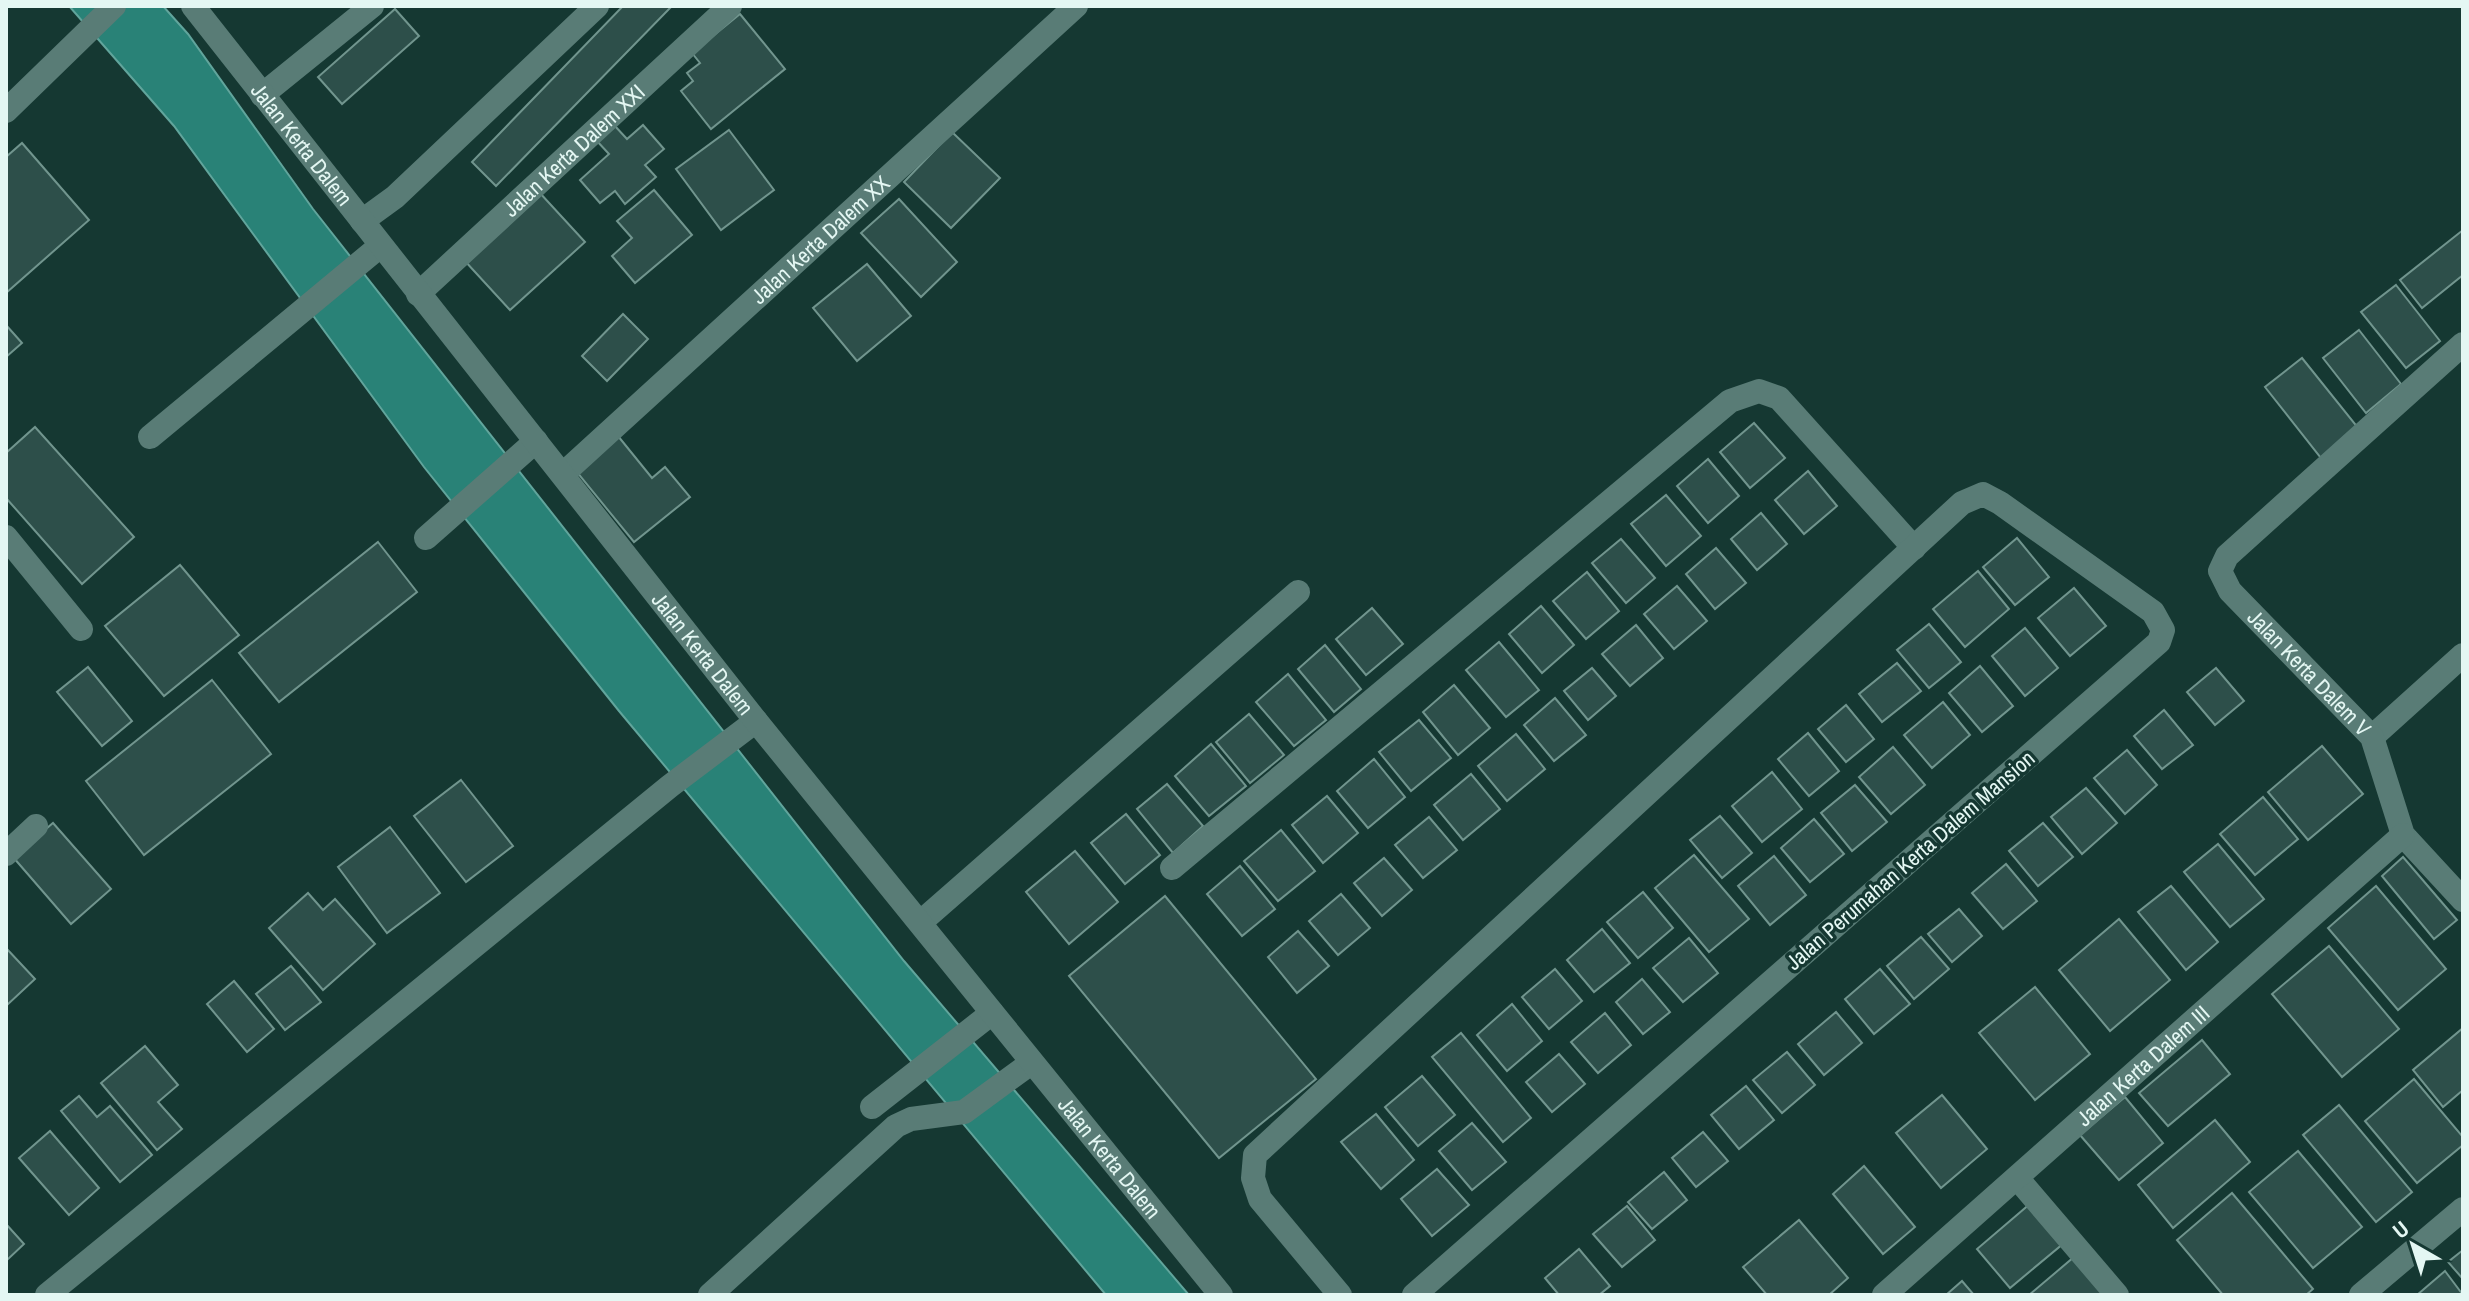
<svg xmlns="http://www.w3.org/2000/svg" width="2469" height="1301" viewBox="0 0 2469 1301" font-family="'Archivo Narrow',sans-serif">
  <rect width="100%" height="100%" fill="#153832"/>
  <polygon fill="#298277" stroke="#61a59c" stroke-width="2" points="69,6 163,6 188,34 313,209 904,961 1189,1295 1106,1295 619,711 424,467 174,126"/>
  <g fill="#2d4f4a" stroke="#71958e" stroke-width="2">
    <polygon points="623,6 672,6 496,186 472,162"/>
    <polygon points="395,9 419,36 342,104 318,77"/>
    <polygon points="740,14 785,69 711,129 681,91 693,81 687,73 700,63 692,53"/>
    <polygon points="614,125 627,139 643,125 664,149 645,165 656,177 625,204 615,191 600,203 580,180 609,154 596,140"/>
    <polygon points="729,130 774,190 721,230 676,169"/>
    <polygon points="952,132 1000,178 951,228 904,182"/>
    <polygon points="22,143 89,220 6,293 6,157"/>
    <polygon points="654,190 692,235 635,283 612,256 632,238 617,221"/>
    <polygon points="539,192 585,242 510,310 464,260"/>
    <polygon points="899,199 957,262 921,297 861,233"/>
    <polygon points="2463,230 2463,275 2422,308 2400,280"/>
    <polygon points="867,264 911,316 857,361 813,308"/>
    <polygon points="2396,285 2440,341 2406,368 2361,312"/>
    <polygon points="623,314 648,339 607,381 582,356"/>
    <polygon points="6,325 22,343 6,357"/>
    <polygon points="2359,330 2401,384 2366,413 2323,358"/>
    <polygon points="2302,358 2359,429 2321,458 2265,387"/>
    <polygon points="1754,423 1785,458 1750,488 1720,452"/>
    <polygon points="35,427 134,537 82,584 6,498 6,453"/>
    <polygon points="618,436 652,478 665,467 690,497 634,542 576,471"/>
    <polygon points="1708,459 1739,496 1708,523 1677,486"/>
    <polygon points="1808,471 1837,506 1804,534 1775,500"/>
    <polygon points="1666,495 1701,536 1666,566 1631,524"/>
    <polygon points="1761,513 1787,544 1757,570 1731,539"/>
    <polygon points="2017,538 2049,577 2015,605 1983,567"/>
    <polygon points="1621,539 1655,578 1626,603 1592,563"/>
    <polygon points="378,542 417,592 279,702 239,653"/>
    <polygon points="1716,548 1746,583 1715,609 1686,574"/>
    <polygon points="180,565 239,635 164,696 105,626"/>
    <polygon points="1978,571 2009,609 1965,647 1933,609"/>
    <polygon points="1587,572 1619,611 1586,639 1553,601"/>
    <polygon points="1677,586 1707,621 1674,649 1644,614"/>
    <polygon points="2074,588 2106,626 2070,656 2038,618"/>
    <polygon points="1541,606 1574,645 1542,673 1509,634"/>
    <polygon points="1372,608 1403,644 1366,675 1336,639"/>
    <polygon points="1929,624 1961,662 1929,688 1897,650"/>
    <polygon points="1636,625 1663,658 1630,686 1602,654"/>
    <polygon points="2025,628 2058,668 2025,696 1992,656"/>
    <polygon points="1499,642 1539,690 1506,717 1466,670"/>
    <polygon points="1325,645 1361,689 1334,712 1298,669"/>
    <polygon points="1897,663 1921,691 1882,722 1859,694"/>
    <polygon points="1980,666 2013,706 1982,732 1949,693"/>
    <polygon points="88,667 132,721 102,746 57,692"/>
    <polygon points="1592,668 1616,696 1588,720 1564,691"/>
    <polygon points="2216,668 2244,701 2215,725 2187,692"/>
    <polygon points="1288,674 1326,720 1294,746 1256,702"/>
    <polygon points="212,680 271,754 144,855 86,781"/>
    <polygon points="1454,685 1490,728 1458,755 1423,712"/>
    <polygon points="1555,698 1586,735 1554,761 1524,725"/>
    <polygon points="1943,702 1970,735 1932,768 1904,735"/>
    <polygon points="1846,705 1874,739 1846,762 1818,729"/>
    <polygon points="2164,710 2193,745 2162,769 2134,736"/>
    <polygon points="1249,714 1284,755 1250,783 1216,742"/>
    <polygon points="1419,720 1451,758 1411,791 1379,752"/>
    <polygon points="1808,733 1839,771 1809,796 1778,759"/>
    <polygon points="1516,734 1545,769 1507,801 1478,766"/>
    <polygon points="1211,744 1246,786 1209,816 1175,776"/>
    <polygon points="2322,746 2363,794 2308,840 2268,792"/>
    <polygon points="1893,747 1925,785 1891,814 1859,777"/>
    <polygon points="2127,750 2157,785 2125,814 2094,778"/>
    <polygon points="1374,759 1405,797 1368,828 1337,791"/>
    <polygon points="1772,772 1802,809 1762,842 1732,806"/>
    <polygon points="1471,774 1500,809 1463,840 1434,805"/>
    <polygon points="461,780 513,846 466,882 414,816"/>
    <polygon points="1167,784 1203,826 1173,853 1137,809"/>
    <polygon points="1855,785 1887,822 1852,851 1821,813"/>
    <polygon points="2086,788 2117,823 2082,854 2051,817"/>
    <polygon points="1327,796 1358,833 1323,863 1292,825"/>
    <polygon points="2263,797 2298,839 2255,875 2220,834"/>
    <polygon points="1126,814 1160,855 1125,884 1091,843"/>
    <polygon points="1720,816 1752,853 1722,878 1690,840"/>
    <polygon points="1429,817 1457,850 1423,878 1395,845"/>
    <polygon points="1814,819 1844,854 1810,882 1781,848"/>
    <polygon points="53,823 111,889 71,924 13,857"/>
    <polygon points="2043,823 2073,857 2038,886 2009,851"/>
    <polygon points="390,827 440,893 387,933 338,867"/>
    <polygon points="1281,830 1315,871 1278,901 1244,861"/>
    <polygon points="2218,844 2264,899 2230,927 2184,872"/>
    <polygon points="1075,851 1118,902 1069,944 1026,892"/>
    <polygon points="1694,855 1749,919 1709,952 1655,888"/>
    <polygon points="1774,856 1806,895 1770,925 1738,886"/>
    <polygon points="2403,857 2457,920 2434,939 2382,876"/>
    <polygon points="1384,858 1412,890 1382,916 1354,883"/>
    <polygon points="2006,864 2037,901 2003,929 1972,893"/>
    <polygon points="1240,866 1275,909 1242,936 1207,894"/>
    <polygon points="2171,886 2218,942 2186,970 2138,912"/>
    <polygon points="2376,886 2446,969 2398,1010 2328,928"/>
    <polygon points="1643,892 1673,928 1638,958 1607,922"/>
    <polygon points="308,893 323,910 335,899 375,944 323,990 269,928"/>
    <polygon points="1341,894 1370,928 1338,955 1309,921"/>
    <polygon points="1165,896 1316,1079 1219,1158 1069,976"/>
    <polygon points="1959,909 1982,936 1952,962 1928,934"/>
    <polygon points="2119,919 2170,980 2110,1031 2059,970"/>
    <polygon points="1602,929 1630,963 1594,992 1567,960"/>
    <polygon points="1298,931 1329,966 1297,993 1268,957"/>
    <polygon points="1921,937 1949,969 1914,999 1887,966"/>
    <polygon points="1689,938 1718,973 1683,1002 1653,968"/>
    <polygon points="2329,946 2399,1029 2342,1077 2272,994"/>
    <polygon points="6,948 35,979 6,1006"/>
    <polygon points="291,966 321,1002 285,1030 256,994"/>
    <polygon points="1555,969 1582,1001 1549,1029 1522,997"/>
    <polygon points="1880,969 1910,1004 1874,1034 1845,999"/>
    <polygon points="1642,979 1670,1012 1643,1034 1616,1002"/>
    <polygon points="234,981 274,1029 247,1052 207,1004"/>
    <polygon points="2035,987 2090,1054 2035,1100 1979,1033"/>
    <polygon points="1512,1004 1542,1041 1507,1071 1477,1035"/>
    <polygon points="1836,1012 1862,1043 1824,1075 1798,1044"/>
    <polygon points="1605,1013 1631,1045 1598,1073 1571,1042"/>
    <polygon points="2463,1028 2463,1090 2443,1107 2413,1070"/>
    <polygon points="1461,1033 1531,1118 1503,1142 1432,1057"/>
    <polygon points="2202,1040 2230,1074 2168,1126 2139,1093"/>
    <polygon points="145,1046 178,1085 158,1102 182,1129 157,1150 101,1083"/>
    <polygon points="1787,1052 1815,1085 1782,1113 1753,1080"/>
    <polygon points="1559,1054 1585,1084 1552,1112 1526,1082"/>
    <polygon points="1422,1076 1455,1115 1418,1146 1385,1107"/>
    <polygon points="2414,1079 2463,1137 2463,1145 2417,1183 2365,1121"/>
    <polygon points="1746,1086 1774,1120 1739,1149 1711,1115"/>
    <polygon points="1942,1095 1987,1149 1941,1188 1896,1133"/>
    <polygon points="79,1096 97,1117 110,1106 152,1155 120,1182 61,1111"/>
    <polygon points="2125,1097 2163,1143 2119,1180 2080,1135"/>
    <polygon points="2339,1105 2412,1192 2376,1222 2303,1135"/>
    <polygon points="1376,1114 1414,1160 1381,1189 1341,1142"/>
    <polygon points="2215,1120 2250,1162 2173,1228 2138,1185"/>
    <polygon points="1472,1123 1506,1162 1472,1190 1439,1151"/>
    <polygon points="50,1131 99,1188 69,1215 19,1158"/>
    <polygon points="1703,1132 1728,1161 1696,1187 1672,1158"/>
    <polygon points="2298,1151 2362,1227 2313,1268 2249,1192"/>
    <polygon points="1864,1166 1915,1227 1883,1254 1833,1194"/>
    <polygon points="1437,1169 1469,1205 1432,1236 1401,1199"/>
    <polygon points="1664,1172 1687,1200 1652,1229 1628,1202"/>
    <polygon points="2232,1193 2313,1289 2306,1295 2223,1295 2177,1240"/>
    <polygon points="2031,1203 2064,1243 2010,1288 1977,1249"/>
    <polygon points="1627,1206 1655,1240 1622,1267 1593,1234"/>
    <polygon points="1799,1220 1848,1278 1829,1295 1767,1295 1743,1267"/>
    <polygon points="6,1224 24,1244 6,1261"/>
    <polygon points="1579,1249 1610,1286 1599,1295 1559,1295 1545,1278"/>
    <polygon points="2463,1250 2463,1279 2448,1262"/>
    <polygon points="2074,1257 2105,1295 2029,1295"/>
    <polygon points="2445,1271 2463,1295 2417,1295"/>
    <polygon points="1962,1281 1974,1295 1946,1295"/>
  </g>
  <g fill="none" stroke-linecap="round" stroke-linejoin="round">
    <g stroke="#597c76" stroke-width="24">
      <polyline points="262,95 372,6"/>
      <polyline points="362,221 395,197 597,6"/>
      <polyline points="150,437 373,252"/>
      <polyline points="426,538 536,441"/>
      <polyline points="2372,737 2463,655"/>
      <polyline points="872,1107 992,1013"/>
    </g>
    <g stroke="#597c76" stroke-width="24">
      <polyline points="6,111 114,6"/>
      <path id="s1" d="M418,294L730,6"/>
      <path id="s2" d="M2463,344L2227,556L2220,571L2230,591L2372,737L2403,835L2463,900"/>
      <path id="s3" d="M563,474L1076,6"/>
      <polyline points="6,537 81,629"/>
      <polyline points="6,854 36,826"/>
      <polyline points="1172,868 1730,401 1759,391 1779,398 1914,548"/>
      <polyline points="922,921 1298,592"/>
      <polyline points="2018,1179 2117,1295"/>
      <polyline points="47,1295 670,786 756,721"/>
      <polyline points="710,1295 896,1126 911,1119 964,1112 1031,1063"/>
      <polyline points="1340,1295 1260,1199 1253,1178 1255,1155 1962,503 1983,494 2000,503 2153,612 2163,630 2159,642 1414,1295"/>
      <path id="s4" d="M1884,1295L2403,835"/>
      <polyline points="2361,1295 2463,1209"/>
    </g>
    <path stroke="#597c76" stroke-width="24" id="s5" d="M193,6L756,721L1221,1295"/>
  </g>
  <g text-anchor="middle" stroke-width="7" stroke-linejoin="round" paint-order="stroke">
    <g font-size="22" fill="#e4f7f3" stroke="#153832">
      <text dy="8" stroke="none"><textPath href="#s5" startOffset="176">Jalan Kerta Dalem</textPath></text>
      <text dy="8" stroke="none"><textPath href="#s1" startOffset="212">Jalan Kerta Dalem XXI</textPath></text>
      <text dy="8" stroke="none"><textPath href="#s3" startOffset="348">Jalan Kerta Dalem XX</textPath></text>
      <text dy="8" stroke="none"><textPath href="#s5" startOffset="824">Jalan Kerta Dalem</textPath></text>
      <text dy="8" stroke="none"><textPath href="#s2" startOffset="470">Jalan Kerta Dalem V</textPath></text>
      <text transform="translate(1910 860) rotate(-41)" y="8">Jalan Perumahan Kerta Dalem Mansion</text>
      <text dy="8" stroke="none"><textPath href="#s4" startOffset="346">Jalan Kerta Dalem III</textPath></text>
      <text dy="8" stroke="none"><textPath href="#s5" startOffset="1472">Jalan Kerta Dalem</textPath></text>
    </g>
  </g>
  <rect width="2469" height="1301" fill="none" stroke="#e4f7f3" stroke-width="16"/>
  <g transform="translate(2413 1245) rotate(321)" stroke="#153832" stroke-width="6" paint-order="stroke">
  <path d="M0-6L14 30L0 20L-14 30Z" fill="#e4f7f3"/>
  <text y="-12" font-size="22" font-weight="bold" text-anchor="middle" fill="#e4f7f3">U</text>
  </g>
</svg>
